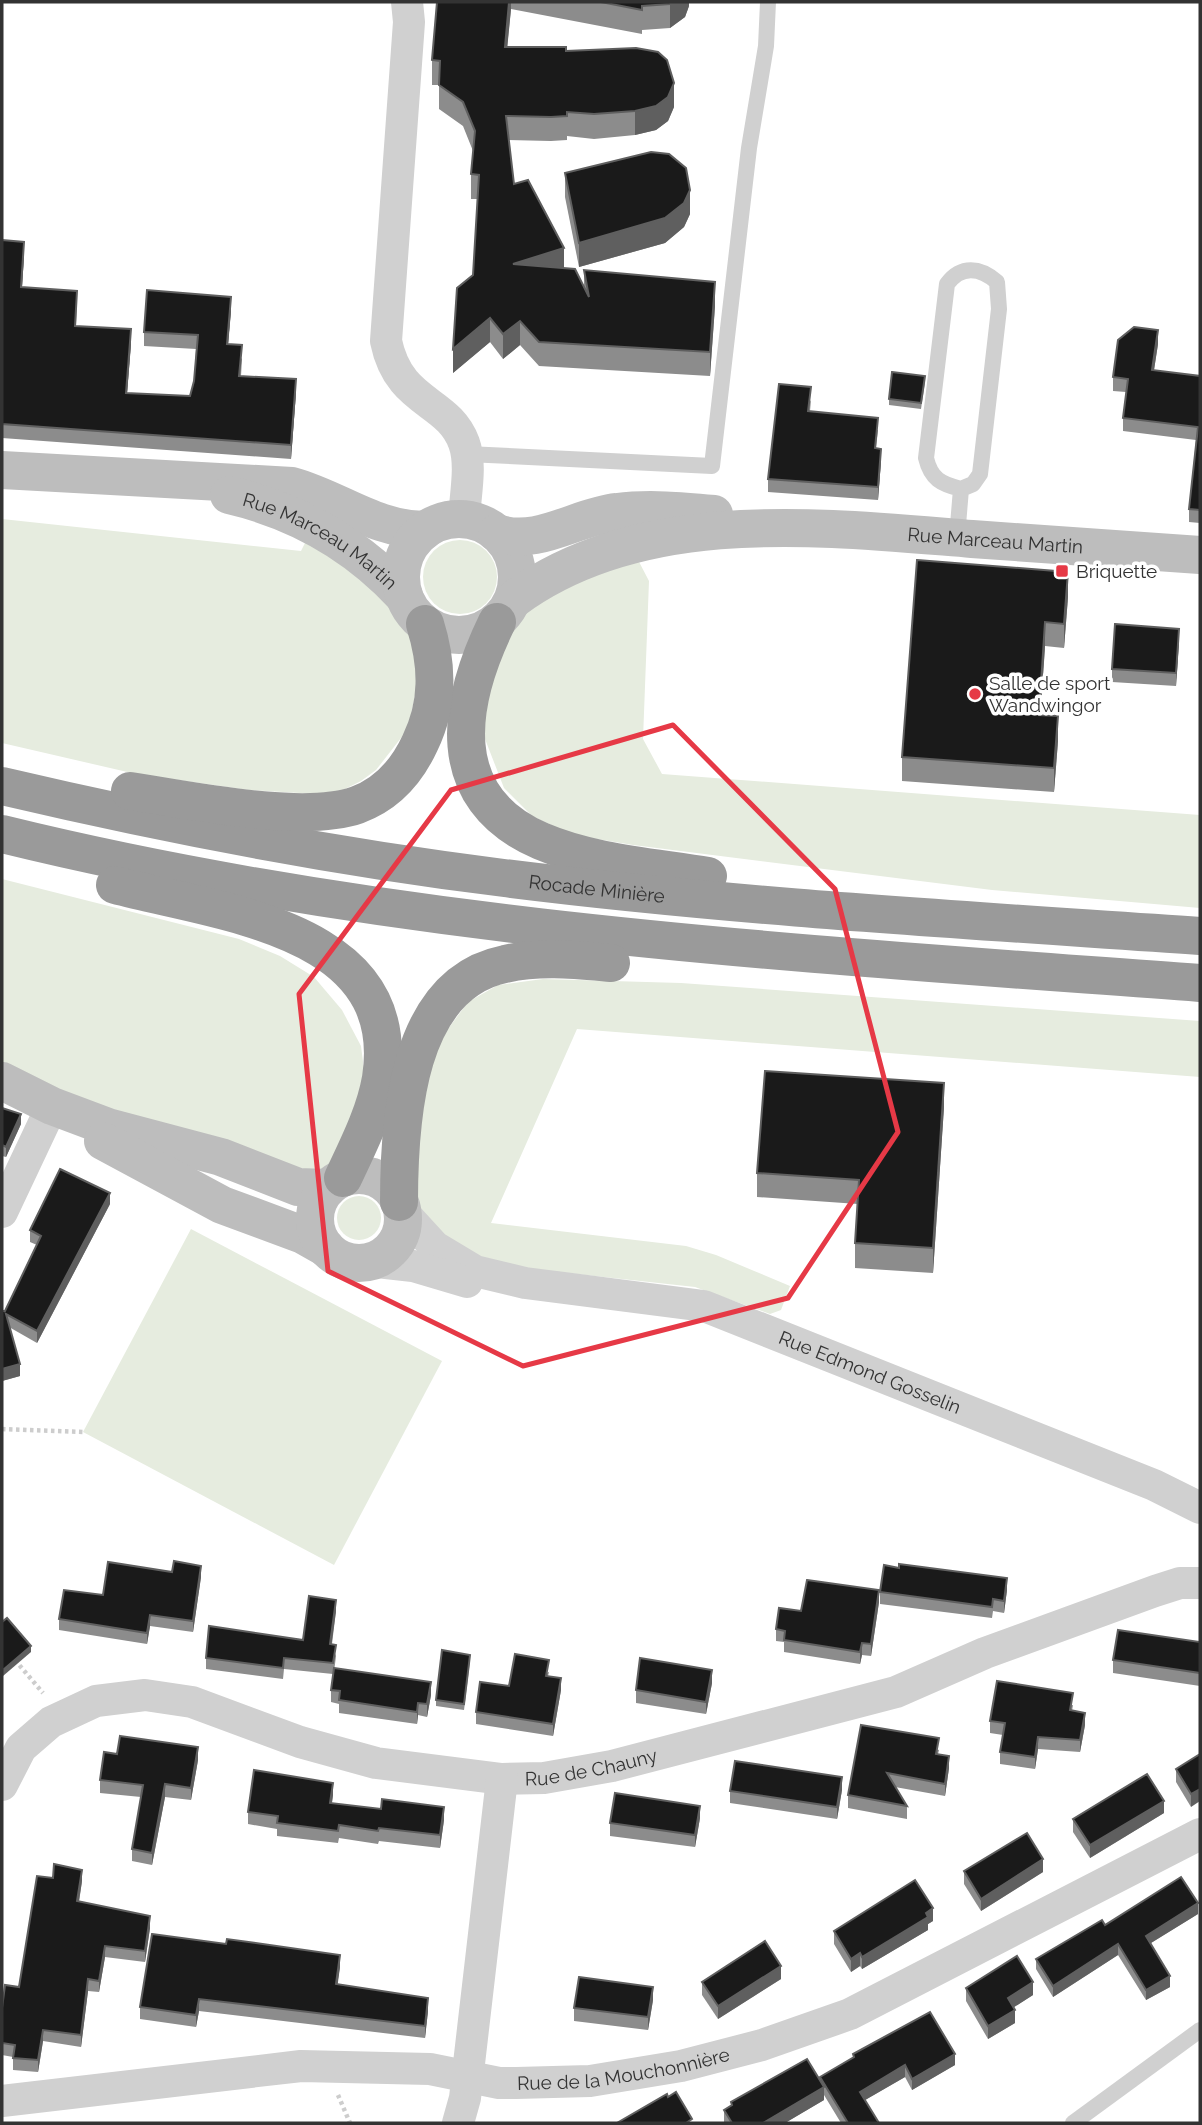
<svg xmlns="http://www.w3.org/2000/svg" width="1202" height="2125" viewBox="0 0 1202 2125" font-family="Raleway,sans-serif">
  <rect width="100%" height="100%" fill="#fff"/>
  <g fill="#e6ecdf">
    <polygon points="2,519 301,551 309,535 353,557 412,637 421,666 408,729 376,770 361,781 343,790 316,794 249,790 136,774 2,743"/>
    <circle cx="460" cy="577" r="37"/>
    <polygon points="636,556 649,581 643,739 662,774 1200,815 1200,908 992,890 633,845 573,835 532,816 504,788 485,739 483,710 498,646 526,610 563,579"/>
    <polygon points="2,879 239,939 280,956 314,977 342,1010 361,1046 366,1085 331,1163 316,1172 136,1126 2,1062"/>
    <polygon points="543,979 681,983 1200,1021 1200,1077 577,1029 491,1223 686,1246 716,1255 790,1286 781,1310 770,1314 695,1287 476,1263 432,1230 419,1205 413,1181 422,1084 445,1033 468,1002 498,985"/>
    <circle cx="359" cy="1218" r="22"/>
    <polygon points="191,1229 442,1361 334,1565 83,1432"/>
  </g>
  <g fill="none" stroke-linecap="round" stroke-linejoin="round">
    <g stroke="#cdcdcd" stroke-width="4.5" stroke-dasharray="3.5 3.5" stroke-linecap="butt">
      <polyline points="2,1429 83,1432"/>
      <polyline points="15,1660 43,1693"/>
      <polyline points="338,2095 350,2123"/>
    </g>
    <g stroke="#d0d0d0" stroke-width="16">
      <polyline points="467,454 712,466 749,148 766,46 768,2"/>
      <path d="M957,537L961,489L973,484L980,474L999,309L997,282C980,267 961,265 947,284L926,458C931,479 941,484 961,489"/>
      <polyline points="1073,2123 1200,2030"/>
    </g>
    <g stroke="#d0d0d0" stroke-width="32">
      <path d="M407,2L409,22L386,341C399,405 448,399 464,443C472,465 465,496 464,519"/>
      <path id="s1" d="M402,1211L435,1247L475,1271L525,1283L704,1306L1154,1485L1200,1508"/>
      <polyline points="2,1212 52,1106"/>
      <polyline points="368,1261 413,1266 467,1282"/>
      <path id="s2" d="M2,1785L21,1748L51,1722L96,1701L145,1695L192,1702L300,1742L376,1763L502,1779L544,1778L612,1766L896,1692L985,1653L1155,1591L1180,1583H1200"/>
      <path id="s3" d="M2,2101L301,2066L430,2069L499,2083H516L590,2081L681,2066L762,2045L850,2014L1200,1834"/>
      <polyline points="458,2123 465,2098 502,1779"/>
    </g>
    <g stroke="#bdbdbd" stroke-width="38">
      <path d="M2,470L292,486C339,499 375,530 425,530"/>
      <path id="s4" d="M229,495C298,511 356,544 404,596"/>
      <circle cx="459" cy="577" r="58"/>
      <path d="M497,533C538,547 577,516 617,512C649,508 682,511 714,514"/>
      <path id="s5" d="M513,600C641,505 822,527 972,539C1048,544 1124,549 1200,555"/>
      <polyline points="2,1081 52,1106 108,1127 221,1157 298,1187 328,1188"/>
      <polyline points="103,1141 222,1205 303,1235 326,1248"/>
      <circle cx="359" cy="1219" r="44"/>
    </g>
    <g stroke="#9a9a9a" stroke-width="38">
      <path d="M497,622C458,702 440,798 541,841C592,863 654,867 708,876"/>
      <path id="s6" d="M2,786C168,825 334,857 504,878C735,907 968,920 1200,936"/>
      <path d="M130,791C188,800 303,824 357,805C387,794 407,771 420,743C439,704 438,665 425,624"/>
      <path d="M2,834C396,931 797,953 1200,983"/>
      <path d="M115,885C219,913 404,927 381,1078C375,1113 358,1146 343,1178"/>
      <path d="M399,1202C399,1120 406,984 505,964C540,956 576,960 611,963"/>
    </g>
  </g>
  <g fill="#8c8c8c">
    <polygon points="437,2 689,2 689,6 685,17 670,28 642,30 642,34 511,9 507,47 566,51 674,107 668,121 656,130 635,135 594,139 567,136 567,140 551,141 508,140 514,184 564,268 584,287 584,270 715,306 710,376 539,366 520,345 503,359 490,342 453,373 473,275 478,199 471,199 471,174 473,151 463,126 439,109 439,85 432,85 432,60"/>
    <polygon points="565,173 690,214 684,227 665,243 579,267 565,197"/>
    <polygon points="2,240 24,256 22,287 77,305 76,326 131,344 127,393 190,396 194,381 196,349 144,346 144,332 231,311 228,344 242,359 241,376 296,393 291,459 2,438"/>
    <polygon points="1158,344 1154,370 1200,376 1200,523 1189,522 1189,509 1196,440 1123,431 1123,418 1126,392 1113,391 1113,377"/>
    <polygon points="925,382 921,409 889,405 889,399"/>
    <polygon points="811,400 810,411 878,430 876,448 881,461 878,500 768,492 768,479"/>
    <polygon points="1068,597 1064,648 1045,646 1040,715 1058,741 1054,792 902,781 902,757"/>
    <polygon points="1179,641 1176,686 1112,682 1112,669"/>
    <polygon points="944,1107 933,1273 855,1268 855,1243 858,1204 757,1197 757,1173"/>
    <polygon points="2,1108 21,1124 6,1157 2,1156"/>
    <polygon points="110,1204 37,1343 9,1327 20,1376 2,1381 2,1311 5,1311 37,1245 30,1242 30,1230"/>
    <polygon points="201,1577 193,1632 150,1626 147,1644 59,1630 59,1619 103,1595"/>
    <polygon points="1007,1590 1004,1613 993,1611 992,1618 880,1604 880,1592"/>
    <polygon points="879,1602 871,1656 862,1655 860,1664 784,1652 784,1642 776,1641 776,1629 801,1611"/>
    <polygon points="336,1611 332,1644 336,1656 334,1672 431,1695 427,1717 418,1715 417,1724 339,1713 339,1704 331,1702 331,1690 333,1674 284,1669 283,1679 206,1669 206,1658 303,1640"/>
    <polygon points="1200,1642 1200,1686 1113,1673 1113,1660"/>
    <polygon points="470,1661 464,1710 436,1706 436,1700"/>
    <polygon points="549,1672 548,1676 561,1690 553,1736 476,1724 476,1712 509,1686"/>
    <polygon points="712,1683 706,1714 636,1703 636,1690"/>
    <polygon points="1073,1705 1072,1711 1085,1725 1080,1752 1038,1749 1035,1769 1000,1764 1000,1752 1003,1735 990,1733 990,1721"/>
    <polygon points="861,1725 939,1750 938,1754 949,1768 945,1796 895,1787 907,1806 907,1819 848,1808 848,1795"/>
    <polygon points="117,1754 198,1760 191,1800 165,1797 152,1865 132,1861 132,1849 141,1797 100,1793 100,1780"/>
    <polygon points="1200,1754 1191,1807 1176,1782 1176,1769"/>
    <polygon points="842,1790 837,1819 730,1803 730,1791"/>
    <polygon points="333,1795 332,1803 444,1820 440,1848 379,1841 378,1844 339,1838 338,1843 277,1836 277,1829 248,1824 248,1812"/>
    <polygon points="1164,1813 1090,1858 1073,1832 1073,1819"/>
    <polygon points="700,1818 695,1847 610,1836 610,1823"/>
    <polygon points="964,1871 1043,1872 981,1911 964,1884"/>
    <polygon points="82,1881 79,1902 150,1928 145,1962 105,1957 99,1992 88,1991 81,2047 43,2041 38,2072 13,2070 13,2057 2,2055 2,2008 19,1987"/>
    <polygon points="1198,1914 1151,1943 1170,1987 1146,2000 1118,1955 1053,1997 1036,1969 1036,1959 1105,1925"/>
    <polygon points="933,1921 928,1924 928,1930 862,1969 860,1966 851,1972 834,1944 834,1931"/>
    <polygon points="340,1967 337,1985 428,2011 425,2038 199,2011 196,2027 140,2019 140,2007"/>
    <polygon points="781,1979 718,2019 702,1995 702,1982"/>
    <polygon points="966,1988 1033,1995 1014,2007 1015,2023 988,2039 966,2001"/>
    <polygon points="653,2000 648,2030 574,2021 574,2008"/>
    <polygon points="853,2054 955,2065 912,2090 905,2077 865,2100 879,2123 841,2123 824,2095 824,2100 785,2123 724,2123 724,2110 731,2106 731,2102 820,2080 820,2077 853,2058"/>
  </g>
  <g fill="#5f5f5f">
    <polygon points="509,2 511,2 511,9 505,71 505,47"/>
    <polygon points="672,2 689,2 689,6 685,17 670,28 670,4"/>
    <polygon points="674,83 674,107 668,121 656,130 635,135 635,111"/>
    <polygon points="690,190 690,214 684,227 665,243 579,267 579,243"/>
    <polygon points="24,242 24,256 21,302 21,287"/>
    <polygon points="564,248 564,272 513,264"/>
    <polygon points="715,282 715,306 710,376 710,352"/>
    <polygon points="231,297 231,311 227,358 227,344"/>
    <polygon points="490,318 490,342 453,373 453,349"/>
    <polygon points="520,321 520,345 503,359 503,334"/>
    <polygon points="131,329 131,344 126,407 126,393"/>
    <polygon points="1158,330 1158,344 1152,383 1152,370"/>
    <polygon points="296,379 296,393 291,459 291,445"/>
    <polygon points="881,449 881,461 878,500 878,487"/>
    <polygon points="1068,572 1068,597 1064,648 1064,624"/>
    <polygon points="1045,622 1045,646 1039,739 1039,715"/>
    <polygon points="1179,629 1179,641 1176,686 1176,673"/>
    <polygon points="1058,716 1058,741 1054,792 1054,768"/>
    <polygon points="944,1083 944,1107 933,1273 933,1248"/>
    <polygon points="21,1114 21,1124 6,1157 6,1147"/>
    <polygon points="110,1193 110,1204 37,1343 37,1331"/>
    <polygon points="20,1364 20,1376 2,1381 2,1369"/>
    <polygon points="201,1566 201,1577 193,1632 193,1621"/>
    <polygon points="1007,1578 1007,1590 1004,1613 1004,1601"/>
    <polygon points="879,1590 879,1602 871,1656 871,1644"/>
    <polygon points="336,1600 336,1611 330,1655 330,1644"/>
    <polygon points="150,1615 150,1626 147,1644 147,1633"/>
    <polygon points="862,1643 862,1655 860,1664 860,1652"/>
    <polygon points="31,1646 31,1652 3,1676 3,1670"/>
    <polygon points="712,1670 712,1683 706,1714 706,1702"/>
    <polygon points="561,1678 561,1690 553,1736 553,1724"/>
    <polygon points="431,1682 431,1695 427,1717 427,1704"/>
    <polygon points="418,1703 418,1715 417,1724 417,1712"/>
    <polygon points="1085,1713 1085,1725 1080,1752 1080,1740"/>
    <polygon points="1038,1737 1038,1749 1035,1769 1035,1757"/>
    <polygon points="198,1747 198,1760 191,1800 191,1788"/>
    <polygon points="949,1756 949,1768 945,1796 945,1784"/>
    <polygon points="842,1777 842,1790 837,1819 837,1807"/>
    <polygon points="333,1783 333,1795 330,1815 330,1803"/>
    <polygon points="165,1784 165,1797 152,1865 152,1853"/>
    <polygon points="1200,1789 1200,1801 1191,1807 1191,1794"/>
    <polygon points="1164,1801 1164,1813 1090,1858 1090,1845"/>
    <polygon points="700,1806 700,1818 695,1847 695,1835"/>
    <polygon points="444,1807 444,1820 440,1848 440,1835"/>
    <polygon points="1043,1859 1043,1872 981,1911 981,1899"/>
    <polygon points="82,1870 82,1881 77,1913 77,1901"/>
    <polygon points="1198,1903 1198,1914 1146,1946 1146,1936"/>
    <polygon points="933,1908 933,1921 928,1924 928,1930 862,1969 862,1957"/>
    <polygon points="150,1916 150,1928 145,1962 145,1951"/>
    <polygon points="1118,1944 1118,1955 1053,1997 1053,1986"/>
    <polygon points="105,1946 105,1957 99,1992 99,1981"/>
    <polygon points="860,1953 860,1966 851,1972 851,1959"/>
    <polygon points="340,1955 340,1967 336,1997 336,1984"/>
    <polygon points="781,1966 781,1979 718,2019 718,2006"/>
    <polygon points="1170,1976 1170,1987 1146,2000 1146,1990"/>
    <polygon points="88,1979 88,1991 81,2047 81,2035"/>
    <polygon points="1033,1982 1033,1995 1008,2011 1008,1998"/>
    <polygon points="653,1987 653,2000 648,2030 648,2017"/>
    <polygon points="428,1998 428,2011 425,2038 425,2026"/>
    <polygon points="199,1999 199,2011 196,2027 196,2015"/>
    <polygon points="1015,2010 1015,2023 988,2039 988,2026"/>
    <polygon points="43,2030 43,2041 38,2072 38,2060"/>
    <polygon points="955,2054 955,2065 912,2090 912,2079"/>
    <polygon points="905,2065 905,2077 860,2103 860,2092"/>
    <polygon points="824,2087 824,2100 785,2123 763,2123"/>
  </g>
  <g fill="#1a1a1a" stroke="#5f5f5f" stroke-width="2">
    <polygon points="437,2 509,2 505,47 566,47 566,51 636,48 658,52 667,60 674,83 668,97 656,106 635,111 594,114 567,112 567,116 551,117 506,116 514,184 528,180 564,248 513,264 575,269 589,297 584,270 715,282 710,352 539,342 520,321 503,334 490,318 453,349 457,288 473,275 479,175 471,174 475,131 463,102 439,85 440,61 432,60"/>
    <polygon points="601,2 672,2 670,4 642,6 642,10"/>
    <polygon points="651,152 669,154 686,168 690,190 684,203 665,218 579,243 565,173"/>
    <polygon points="2,240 24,242 21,287 77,291 75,326 131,329 126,393 190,396 194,381 198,335 144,332 147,290 231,297 227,344 242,345 239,376 296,379 291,445 2,424"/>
    <polygon points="1134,327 1158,330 1152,370 1200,376 1200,510 1189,509 1198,427 1123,418 1128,379 1113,377 1118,340"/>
    <polygon points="892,372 925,376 921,403 889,399"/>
    <polygon points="779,384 811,387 808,411 878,418 875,448 881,449 878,487 768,479"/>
    <polygon points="917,560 1068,572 1064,624 1045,622 1039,715 1058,716 1054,768 902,757"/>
    <polygon points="1115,624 1179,629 1176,673 1112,669"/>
    <polygon points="765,1071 944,1083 933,1248 855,1243 859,1180 757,1173"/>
    <polygon points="2,1108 21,1114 6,1147 2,1145"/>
    <polygon points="60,1169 110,1193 37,1331 6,1314 20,1364 2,1369 2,1311 5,1311 41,1236 30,1230"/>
    <polygon points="174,1561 201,1566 193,1621 150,1615 147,1633 59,1619 64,1590 103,1595 108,1562 172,1572"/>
    <polygon points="899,1564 1007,1578 1004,1601 993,1599 992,1607 880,1592 884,1565 899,1568"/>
    <polygon points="807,1580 879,1590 871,1644 862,1643 860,1652 784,1640 785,1631 776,1629 779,1608 801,1611"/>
    <polygon points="309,1596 336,1600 330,1644 336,1645 333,1663 284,1658 283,1668 206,1658 209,1626 303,1640"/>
    <polygon points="7,1618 31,1646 3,1670 2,1668 2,1622"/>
    <polygon points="1118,1630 1200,1642 1200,1673 1113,1660"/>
    <polygon points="442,1650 470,1655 464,1704 436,1700"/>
    <polygon points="515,1654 549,1660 546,1676 561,1678 553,1724 476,1712 480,1682 509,1686"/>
    <polygon points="640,1658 712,1670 706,1702 636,1690"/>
    <polygon points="334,1668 431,1682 427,1704 418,1703 417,1712 339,1700 340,1691 331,1690"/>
    <polygon points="997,1681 1073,1693 1070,1710 1085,1713 1080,1740 1038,1737 1035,1757 1000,1752 1005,1723 990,1721"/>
    <polygon points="861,1725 939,1738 936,1754 949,1756 945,1784 887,1773 907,1806 848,1795"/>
    <polygon points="120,1736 198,1747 191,1788 165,1784 152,1853 132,1849 143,1785 100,1780 104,1752 117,1754"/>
    <polygon points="1200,1754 1200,1789 1191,1794 1176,1769"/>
    <polygon points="735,1761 842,1777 837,1807 730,1791"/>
    <polygon points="254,1770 333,1783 330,1803 381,1809 382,1799 444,1807 440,1835 379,1828 378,1831 339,1825 338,1831 277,1823 278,1816 248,1812"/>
    <polygon points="1147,1774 1164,1801 1090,1845 1073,1819"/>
    <polygon points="615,1793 700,1806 695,1835 610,1823"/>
    <polygon points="1027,1833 1043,1859 981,1899 964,1871"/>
    <polygon points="54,1864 82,1870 77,1901 150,1916 145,1951 105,1946 99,1981 88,1979 81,2035 43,2030 38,2060 13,2058 15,2045 2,2043 2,2008 5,1985 19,1987 37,1876 53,1878"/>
    <polygon points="1181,1877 1198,1903 1146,1936 1170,1976 1146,1990 1118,1944 1053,1986 1036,1959 1102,1920 1105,1925"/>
    <polygon points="915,1880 933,1908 926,1913 928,1917 862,1957 860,1953 851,1959 834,1931"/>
    <polygon points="152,1934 226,1944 227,1939 340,1955 336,1984 428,1998 425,2026 199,1999 196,2015 140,2007"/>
    <polygon points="765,1941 781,1966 718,2006 702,1982"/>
    <polygon points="1017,1956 1033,1982 1008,1998 1015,2010 988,2026 966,1988"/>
    <polygon points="579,1977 653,1987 648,2017 574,2008"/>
    <polygon points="930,2012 955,2054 912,2079 905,2065 860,2092 879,2123 848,2123 820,2077 854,2057 853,2054"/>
    <polygon points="807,2059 824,2087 763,2123 732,2123 724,2110 732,2105 731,2102"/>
    <polygon points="676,2092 692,2119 686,2123 617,2123 667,2094 668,2097"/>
  </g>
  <path fill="none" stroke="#e63946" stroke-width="5" stroke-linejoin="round" d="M673,725L835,889L898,1132L788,1298L523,1366L328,1271L299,994L451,790Z"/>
  <g fill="#e63946" stroke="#fff" stroke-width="2.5">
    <rect x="1055" y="564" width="14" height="14" rx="3.5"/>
    <circle cx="975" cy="694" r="7"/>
  </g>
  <g text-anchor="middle" stroke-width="7" stroke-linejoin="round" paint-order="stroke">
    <g font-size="19" fill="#333" stroke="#fff">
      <text dy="7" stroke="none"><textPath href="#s5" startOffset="497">Rue Marceau Martin</textPath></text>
      <text dy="7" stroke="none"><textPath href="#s4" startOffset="103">Rue Marceau Martin</textPath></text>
      <text dy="7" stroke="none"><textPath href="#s6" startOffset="604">Rocade Minière</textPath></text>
      <text dy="7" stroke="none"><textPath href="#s1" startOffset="506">Rue Edmond Gosselin</textPath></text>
      <text dy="7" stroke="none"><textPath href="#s2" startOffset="639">Rue de Chauny</textPath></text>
      <text dy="7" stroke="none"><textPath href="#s3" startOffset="626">Rue de la Mouchonnière</textPath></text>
    </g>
    <g font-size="19" fill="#333" stroke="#fff" text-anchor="start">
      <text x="1076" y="578">Briquette</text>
      <text x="989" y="690">Salle de sport<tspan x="989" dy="22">Wandwingor</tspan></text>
    </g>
  </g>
  <rect width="1202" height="2125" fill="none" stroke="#333333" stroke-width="7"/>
</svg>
